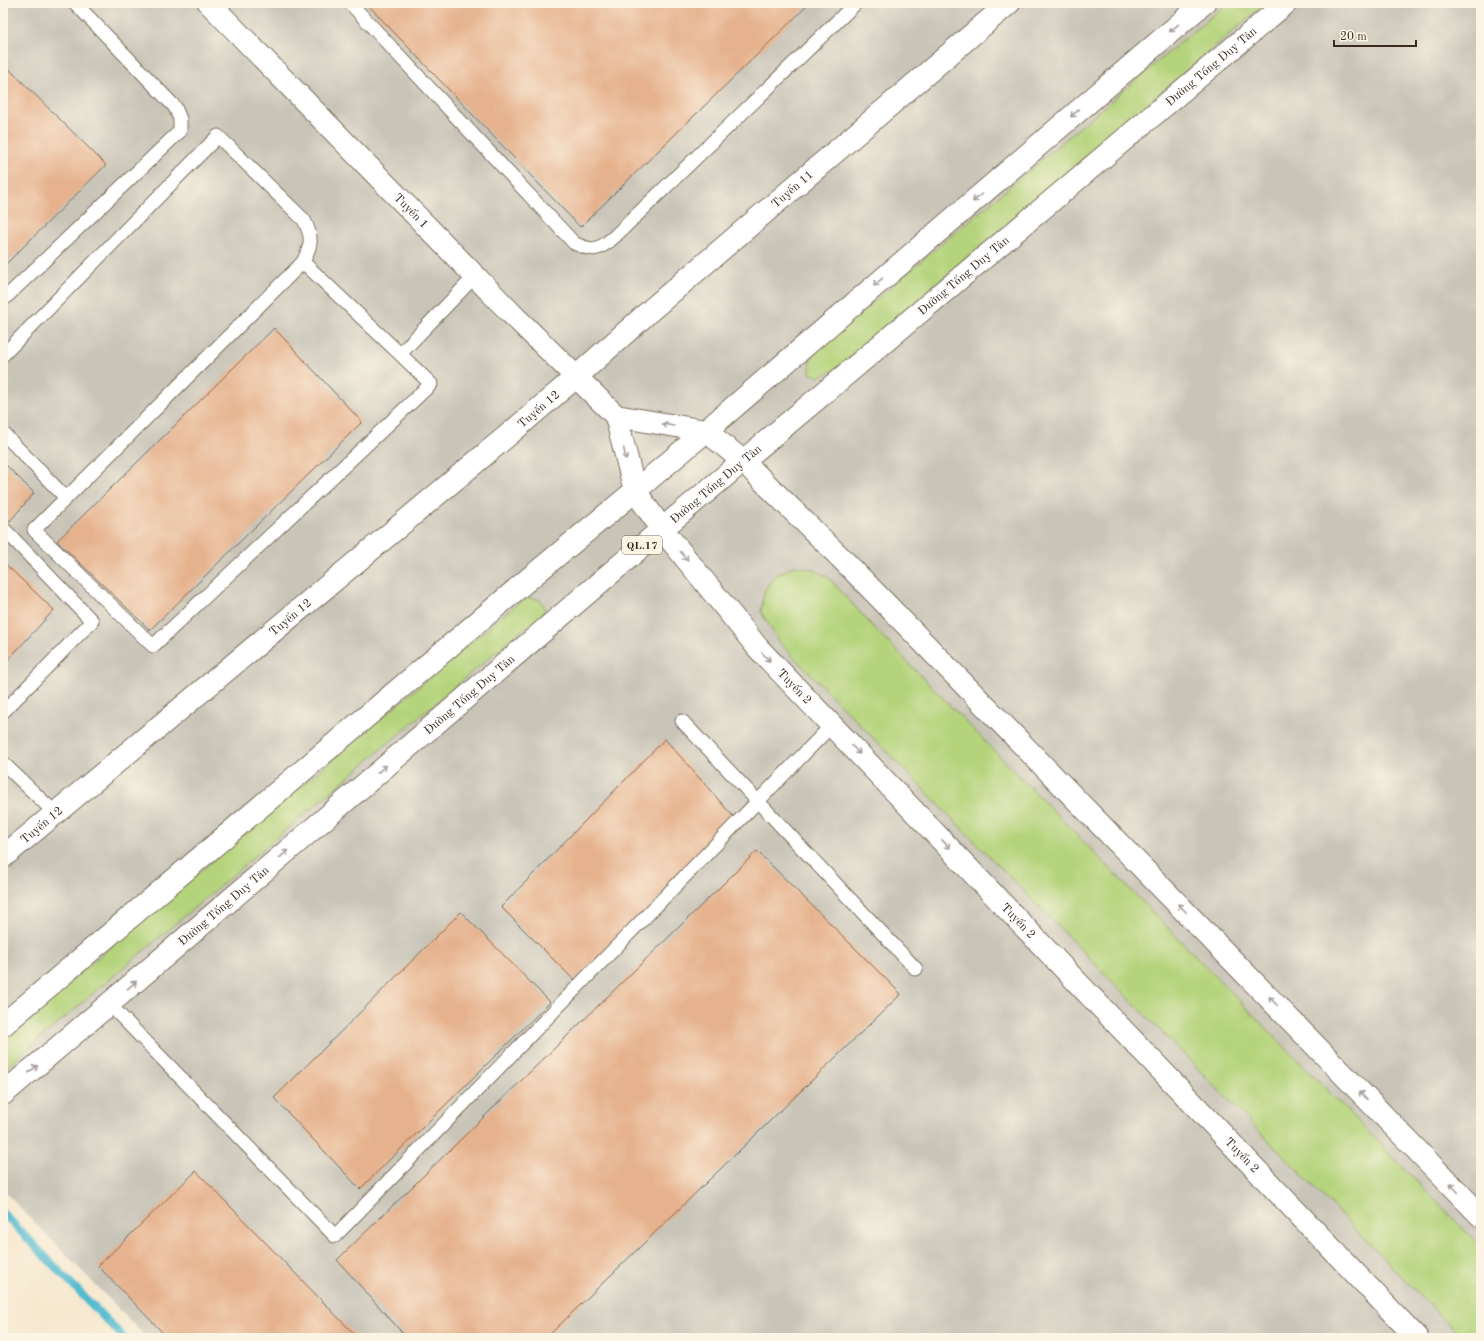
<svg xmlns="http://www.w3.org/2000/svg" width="1484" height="1341" viewBox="0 0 1484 1341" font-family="'Old Standard TT',serif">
  <rect width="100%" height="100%" fill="#fcf5e5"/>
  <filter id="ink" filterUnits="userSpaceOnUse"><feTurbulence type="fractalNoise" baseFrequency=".025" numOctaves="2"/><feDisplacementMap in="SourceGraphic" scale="8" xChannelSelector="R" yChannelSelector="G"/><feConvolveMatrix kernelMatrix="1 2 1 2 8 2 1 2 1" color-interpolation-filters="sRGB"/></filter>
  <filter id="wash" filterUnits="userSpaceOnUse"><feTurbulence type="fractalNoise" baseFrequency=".012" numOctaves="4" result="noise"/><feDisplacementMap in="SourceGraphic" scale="16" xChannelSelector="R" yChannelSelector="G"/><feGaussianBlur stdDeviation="0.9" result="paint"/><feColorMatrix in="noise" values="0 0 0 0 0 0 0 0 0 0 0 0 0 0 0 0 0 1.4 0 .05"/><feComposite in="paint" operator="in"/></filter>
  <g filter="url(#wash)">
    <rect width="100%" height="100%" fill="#f6e9d0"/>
    <polygon fill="#c8c4b8" points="3,3 1481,3 1481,1338 147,1338 3,1190"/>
    <g fill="#b4d37a" stroke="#787e4c">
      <polygon points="1227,3 1266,3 835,370 819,377 810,373 810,361 815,351"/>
      <polygon points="795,566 813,569 829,578 876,630 1481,1247 1481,1338 1462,1338 779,642 761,612 764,591 775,575"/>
      <polygon points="528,597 540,600 545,609 540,618 517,634 3,1070 3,1038 514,606"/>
    </g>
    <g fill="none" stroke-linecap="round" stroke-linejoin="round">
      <polyline stroke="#52bbd0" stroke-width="8" points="3,1213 124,1338"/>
    </g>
    <g id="blocks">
      <g fill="#e6b28e">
        <polygon points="366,3 810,3 580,227"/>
        <polygon points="3,63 106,165 3,267"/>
        <polygon points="274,328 362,422 150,630 57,541"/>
        <polygon points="3,462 34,493 10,521 3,514"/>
        <polygon points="3,562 54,610 3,665"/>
        <polygon points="665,739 738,822 574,980 501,907"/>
        <polygon points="757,851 901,994 546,1338 407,1338 337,1260"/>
        <polygon points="461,912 550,1002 360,1189 274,1098"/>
        <polygon points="196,1171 358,1338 168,1338 98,1266"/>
      </g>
    </g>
  </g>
  <g filter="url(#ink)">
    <use href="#blocks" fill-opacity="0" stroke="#7c6d5c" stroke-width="1"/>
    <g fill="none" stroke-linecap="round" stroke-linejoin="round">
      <g stroke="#7c6d5c" stroke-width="15">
        <g id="service">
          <path d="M350,3L574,243C593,252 598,251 614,237L856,3"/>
          <polyline points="3,300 180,131 180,119 175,107 75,3"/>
          <polyline points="400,354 431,384 153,646 34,530 303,262 400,354 475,276"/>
          <path d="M3,355L218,136L304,220C313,238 312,244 303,262"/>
          <polyline points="3,433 66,498"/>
          <polyline points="3,528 92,621 3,712"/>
          <polyline points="682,721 916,969"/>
          <polyline points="3,763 55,813"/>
          <polyline points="109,1004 335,1236 832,725"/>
        </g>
      </g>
      <g stroke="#7c6d5c" stroke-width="24">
        <g id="minor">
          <path id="s1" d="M3,857L507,436L576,377L652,309L1009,3"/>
        </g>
      </g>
      <g stroke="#7c6d5c" stroke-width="24">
        <g id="secondary">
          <path id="s2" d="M209,3L512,314L616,416"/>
          <path id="s3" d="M616,416L635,491L662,529L758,648L1417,1338"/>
          <polyline points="616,416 706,431 743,461 847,564 1481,1216"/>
        </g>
      </g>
      <g stroke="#7c6d5c" stroke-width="24">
        <g id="trunk">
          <polyline points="3,1025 531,577 635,491 706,431 1204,3"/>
          <path id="s4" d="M3,1094L109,1004L662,529L818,398L1286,3"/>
        </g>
      </g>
      <use href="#service" stroke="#fff" stroke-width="13"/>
      <use href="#minor" stroke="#fff" stroke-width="22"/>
      <use href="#secondary" stroke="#fff" stroke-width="22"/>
      <use href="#trunk" stroke="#fff" stroke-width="22"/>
    </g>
    <defs><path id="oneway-shaft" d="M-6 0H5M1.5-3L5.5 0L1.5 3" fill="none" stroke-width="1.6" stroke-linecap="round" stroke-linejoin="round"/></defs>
    <g stroke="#a79f9a">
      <use href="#oneway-shaft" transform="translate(1174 28) rotate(139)"/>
      <use href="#oneway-shaft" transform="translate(1075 113) rotate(139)"/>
      <use href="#oneway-shaft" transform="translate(977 198) rotate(139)"/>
      <use href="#oneway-shaft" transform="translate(878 282) rotate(139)"/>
      <use href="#oneway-shaft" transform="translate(668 425) rotate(-170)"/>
      <use href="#oneway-shaft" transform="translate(625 454) rotate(76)"/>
      <use href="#oneway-shaft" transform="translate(684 556) rotate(51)"/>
      <use href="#oneway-shaft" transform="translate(766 657) rotate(46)"/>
      <use href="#oneway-shaft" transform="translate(856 750) rotate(46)"/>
      <use href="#oneway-shaft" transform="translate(382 769) rotate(-41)"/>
      <use href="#oneway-shaft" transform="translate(946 844) rotate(46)"/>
      <use href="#oneway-shaft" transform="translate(284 854) rotate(-41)"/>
      <use href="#oneway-shaft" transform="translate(1182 908) rotate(-134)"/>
      <use href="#oneway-shaft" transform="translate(132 985) rotate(-41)"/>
      <use href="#oneway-shaft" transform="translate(1273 1001) rotate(-134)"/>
      <use href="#oneway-shaft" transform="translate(33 1069) rotate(-40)"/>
      <use href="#oneway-shaft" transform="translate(1363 1095) rotate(-134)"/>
      <use href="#oneway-shaft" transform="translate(1454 1188) rotate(-134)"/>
    </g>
  </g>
  <g text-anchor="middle" stroke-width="3" stroke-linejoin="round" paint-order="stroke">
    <rect fill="#fcf5e5" stroke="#75675a" stroke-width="1" x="622" y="536" width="40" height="18" rx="3"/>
    <g font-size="11" font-weight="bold" fill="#3b2a1e">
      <text x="642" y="549">QL.17</text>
    </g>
    <g font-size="12" fill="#3b2a1e" stroke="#fcf5e5">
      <text dy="4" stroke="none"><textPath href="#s4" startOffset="1586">Đường Tống Duy Tân</textPath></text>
      <text dy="4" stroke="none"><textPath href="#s1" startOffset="1034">Tuyến 11</textPath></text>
      <text dy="4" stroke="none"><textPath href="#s2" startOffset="290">Tuyến 1</textPath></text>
      <text dy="4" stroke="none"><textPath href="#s4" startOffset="1262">Đường Tống Duy Tân</textPath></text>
      <text dy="4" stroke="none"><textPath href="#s1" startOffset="698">Tuyến 12</textPath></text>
      <text dy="4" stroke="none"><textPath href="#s4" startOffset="938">Đường Tống Duy Tân</textPath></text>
      <text dy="4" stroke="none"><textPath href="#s1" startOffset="374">Tuyến 12</textPath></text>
      <text dy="4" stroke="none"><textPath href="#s3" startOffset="330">Tuyến 2</textPath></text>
      <text dy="4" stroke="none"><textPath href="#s4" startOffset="614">Đường Tống Duy Tân</textPath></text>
      <text dy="4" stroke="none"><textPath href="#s1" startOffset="50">Tuyến 12</textPath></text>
      <text dy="4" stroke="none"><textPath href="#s4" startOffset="290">Đường Tống Duy Tân</textPath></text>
      <text dy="4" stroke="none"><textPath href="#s3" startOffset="654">Tuyến 2</textPath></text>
      <text dy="4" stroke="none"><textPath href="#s3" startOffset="978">Tuyến 2</textPath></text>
    </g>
  </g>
  <rect width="1484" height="1341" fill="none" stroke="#fcf5e5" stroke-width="16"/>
  <path d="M1334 40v6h82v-6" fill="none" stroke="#3b2a1e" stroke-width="2"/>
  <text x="1340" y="40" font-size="12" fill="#3b2a1e" stroke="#fcf5e5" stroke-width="3" paint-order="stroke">20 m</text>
</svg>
